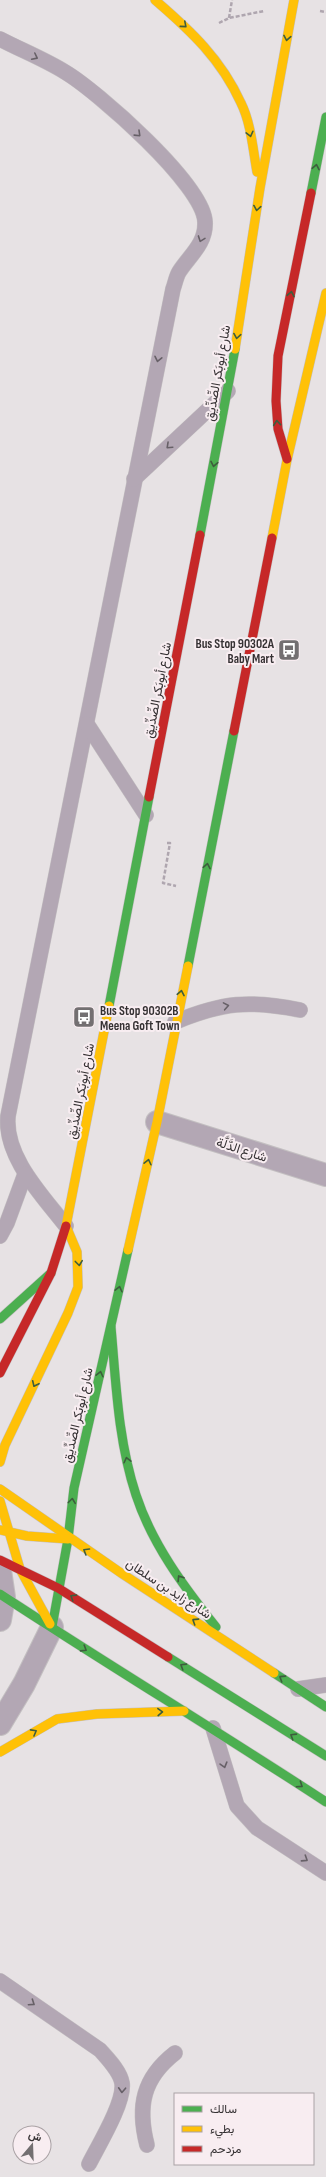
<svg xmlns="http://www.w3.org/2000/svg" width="326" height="2177" viewBox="0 0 326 2177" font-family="'Sofia Sans Condensed',Vazirmatn,sans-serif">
  <rect width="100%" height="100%" fill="#e7e2e4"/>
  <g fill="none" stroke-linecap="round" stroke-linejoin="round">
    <g stroke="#c3bfc1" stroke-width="16">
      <g id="lane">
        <path d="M0,39C21,50 44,59 65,72C97,91 204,185 205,222C206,244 189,256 179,272C176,277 175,284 173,289L8,1116C4,1157 43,1196 66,1226"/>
        <polyline points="134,479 228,391"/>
        <polyline points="87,724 146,815"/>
        <path d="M175,1022C223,1002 249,1000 300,1010"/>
        <polyline points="0,1236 7,1223 25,1174"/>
        <polyline points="298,1689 326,1685"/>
        <polyline points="213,1728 237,1806 257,1828 326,1873"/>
        <path d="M0,1981L100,2050C108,2059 120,2071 122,2083C125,2102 98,2146 89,2164"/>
        <path d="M147,2145C137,2106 143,2078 175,2053"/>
      </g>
    </g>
    <g stroke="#c3bfc1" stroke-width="24">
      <g id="street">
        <polyline points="157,1122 326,1175"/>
        <polyline points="0,1570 4,1597 0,1620"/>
        <polyline points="0,1724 24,1684 52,1627"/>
      </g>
    </g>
    <g stroke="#c3bfc1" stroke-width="10">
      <g id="fast">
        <polyline points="311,193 326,117"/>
        <polyline points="200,535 235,349"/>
        <polyline points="188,966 234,731"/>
        <polyline points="109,1006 149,797"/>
        <polyline points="0,1319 51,1273"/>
        <path d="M111,1327C116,1383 118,1441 136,1495C152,1544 184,1587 216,1627"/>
        <path d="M0,1594C108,1665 218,1731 326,1802"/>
        <polyline points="52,1627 68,1539 74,1488 128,1250"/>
        <polyline points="168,1657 326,1756"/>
        <polyline points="274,1673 326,1707"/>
      </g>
    </g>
    <g stroke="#c3bfc1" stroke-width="10">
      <g id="slow">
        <path d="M155,0C191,31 221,59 241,103C251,123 253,150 257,172"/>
        <polyline points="235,349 260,188 294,0"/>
        <polyline points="272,538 287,460 326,293"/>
        <polyline points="66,1226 109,1006"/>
        <polyline points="128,1250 157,1122 188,966"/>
        <polyline points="0,1462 5,1445 68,1313 78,1287 77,1252 66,1226"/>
        <polyline points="0,1489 121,1573 274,1673"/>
        <polyline points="0,1501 20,1569 50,1624"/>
        <polyline points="0,1530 27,1536 68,1539"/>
        <polyline points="0,1752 57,1719 97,1714 184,1711"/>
      </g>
    </g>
    <g stroke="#c3bfc1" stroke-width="10">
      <g id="jam">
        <polyline points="287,459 278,429 276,401 278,356 311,193"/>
        <polyline points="234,731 272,538"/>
        <polyline points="149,797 200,535"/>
        <polyline points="0,1373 51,1273 66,1226"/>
        <polyline points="0,1560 58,1588 168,1657"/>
      </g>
    </g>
    <g stroke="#afa6af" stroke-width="2.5" stroke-dasharray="4 2" stroke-linecap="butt">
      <polyline points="320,11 326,12"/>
      <polyline points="229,18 232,0"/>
      <polyline points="219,23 229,18 264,11"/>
      <polyline points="167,843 170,843 163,883 176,886"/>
    </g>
    <use href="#lane" stroke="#b3a7b4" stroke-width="15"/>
    <use href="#street" stroke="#b3a7b4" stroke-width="22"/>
    <use href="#fast" stroke="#4caf50" stroke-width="9"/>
    <use href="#slow" stroke="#ffc107" stroke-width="9"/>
    <use href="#jam" stroke="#c62828" stroke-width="9"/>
  </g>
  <defs><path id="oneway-chevron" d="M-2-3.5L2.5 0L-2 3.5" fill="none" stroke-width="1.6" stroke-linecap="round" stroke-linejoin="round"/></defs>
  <g stroke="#3d5d3d">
    <use href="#oneway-chevron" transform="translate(184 25) rotate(41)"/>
    <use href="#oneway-chevron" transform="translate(287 38) rotate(100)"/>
    <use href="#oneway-chevron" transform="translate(250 134) rotate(76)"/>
    <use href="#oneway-chevron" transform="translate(316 167) rotate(-79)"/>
    <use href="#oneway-chevron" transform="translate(257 208) rotate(99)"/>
    <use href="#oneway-chevron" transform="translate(291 294) rotate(-79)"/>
    <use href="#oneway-chevron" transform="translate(237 336) rotate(99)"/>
    <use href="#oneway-chevron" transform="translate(277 423) rotate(-95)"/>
    <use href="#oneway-chevron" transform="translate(214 464) rotate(101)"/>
    <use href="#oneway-chevron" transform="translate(207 866) rotate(-79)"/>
    <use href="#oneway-chevron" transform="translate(181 993) rotate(-79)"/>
    <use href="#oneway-chevron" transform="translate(148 1162) rotate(-77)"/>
    <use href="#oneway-chevron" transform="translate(79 1263) rotate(83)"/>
    <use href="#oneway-chevron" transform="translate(119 1289) rotate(-77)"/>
    <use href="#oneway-chevron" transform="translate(100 1374) rotate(-77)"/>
    <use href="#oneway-chevron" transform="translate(35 1384) rotate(115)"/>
    <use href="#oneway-chevron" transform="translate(127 1460) rotate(-103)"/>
    <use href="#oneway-chevron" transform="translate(72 1501) rotate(-83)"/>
    <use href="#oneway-chevron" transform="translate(86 1551) rotate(-149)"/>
    <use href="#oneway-chevron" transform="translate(180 1578) rotate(-122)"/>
    <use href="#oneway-chevron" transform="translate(73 1597) rotate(-148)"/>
    <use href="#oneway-chevron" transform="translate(195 1621) rotate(-147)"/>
    <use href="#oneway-chevron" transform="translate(84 1649) rotate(32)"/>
    <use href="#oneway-chevron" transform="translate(183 1666) rotate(-148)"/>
    <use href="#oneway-chevron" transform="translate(282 1678) rotate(-147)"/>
    <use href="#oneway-chevron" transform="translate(160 1712) rotate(-2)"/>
    <use href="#oneway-chevron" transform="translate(34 1732) rotate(-29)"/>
    <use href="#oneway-chevron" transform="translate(293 1736) rotate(-148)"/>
    <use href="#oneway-chevron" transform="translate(300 1785) rotate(34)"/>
  </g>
  <g stroke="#676067">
    <use href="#oneway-chevron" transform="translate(35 57) rotate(27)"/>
    <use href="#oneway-chevron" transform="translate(138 134) rotate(44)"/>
    <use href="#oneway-chevron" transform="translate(201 239) rotate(110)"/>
    <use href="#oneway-chevron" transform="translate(158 359) rotate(102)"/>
    <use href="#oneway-chevron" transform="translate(169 446) rotate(137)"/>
    <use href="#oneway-chevron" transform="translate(226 1006) rotate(-10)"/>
    <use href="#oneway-chevron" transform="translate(224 1765) rotate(74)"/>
    <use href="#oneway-chevron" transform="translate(305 1859) rotate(33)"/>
    <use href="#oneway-chevron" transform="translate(32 2003) rotate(34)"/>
    <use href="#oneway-chevron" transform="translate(122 2090) rotate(93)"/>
  </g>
  <defs>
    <g id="bus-square" transform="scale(1.15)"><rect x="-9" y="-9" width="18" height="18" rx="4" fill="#736f71" stroke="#f8edf1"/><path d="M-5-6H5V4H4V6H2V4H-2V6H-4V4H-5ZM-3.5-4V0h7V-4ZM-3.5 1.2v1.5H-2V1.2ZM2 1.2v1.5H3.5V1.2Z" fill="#fff"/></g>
  </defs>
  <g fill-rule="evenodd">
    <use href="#bus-square" x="289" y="650"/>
    <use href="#bus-square" x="84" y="1017"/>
  </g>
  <g text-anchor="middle" stroke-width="4" stroke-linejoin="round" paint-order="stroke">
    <g font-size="13" fill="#353133" stroke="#f8edf1">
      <text transform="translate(217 373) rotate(-80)" y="5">شارع أبوبَكر الصِّدِّيق</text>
      <text transform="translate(157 690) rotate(-79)" y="5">شارع أبوبَكر الصِّدِّيق</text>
      <text transform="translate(80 1091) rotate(-79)" y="5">شارع أبوبَكر الصِّدِّيق</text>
      <text transform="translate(242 1149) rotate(18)" y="5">شارع الدَّلَّة</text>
      <text transform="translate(77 1415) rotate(-77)" y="5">شارع أبوبَكر الصِّدِّيق</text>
      <text transform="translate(169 1588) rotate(33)" y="5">شارع زايد بن سلطان</text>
    </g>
    <g font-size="13" font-weight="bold" fill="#353133" stroke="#f8edf1" text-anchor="end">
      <text x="274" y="648">Bus Stop 90302A<tspan x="274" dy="15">Baby Mart</tspan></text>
      <text x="100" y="1015" text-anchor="start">Bus Stop 90302B<tspan x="100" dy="15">Meena Goft Town</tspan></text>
    </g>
  </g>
  <rect x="174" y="2093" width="140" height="72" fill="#f8edf1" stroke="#aaa2a5"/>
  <rect x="182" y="2106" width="20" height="6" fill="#4caf50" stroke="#aaa2a5"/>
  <text x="210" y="2113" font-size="12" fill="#353133">سالك</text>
  <rect x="182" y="2126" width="20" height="6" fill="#ffc107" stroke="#aaa2a5"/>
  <text x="210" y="2133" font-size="12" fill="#353133">بطيء</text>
  <rect x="182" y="2146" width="20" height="6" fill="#c62828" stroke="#aaa2a5"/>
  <text x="210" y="2153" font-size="12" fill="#353133">مزدحم</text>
  <g transform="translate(32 2145) rotate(19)"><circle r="19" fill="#f8edf1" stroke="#aaa2a5"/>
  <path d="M0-3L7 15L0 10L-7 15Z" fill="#736f71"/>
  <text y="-6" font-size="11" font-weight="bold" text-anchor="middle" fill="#353133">ش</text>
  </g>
</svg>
